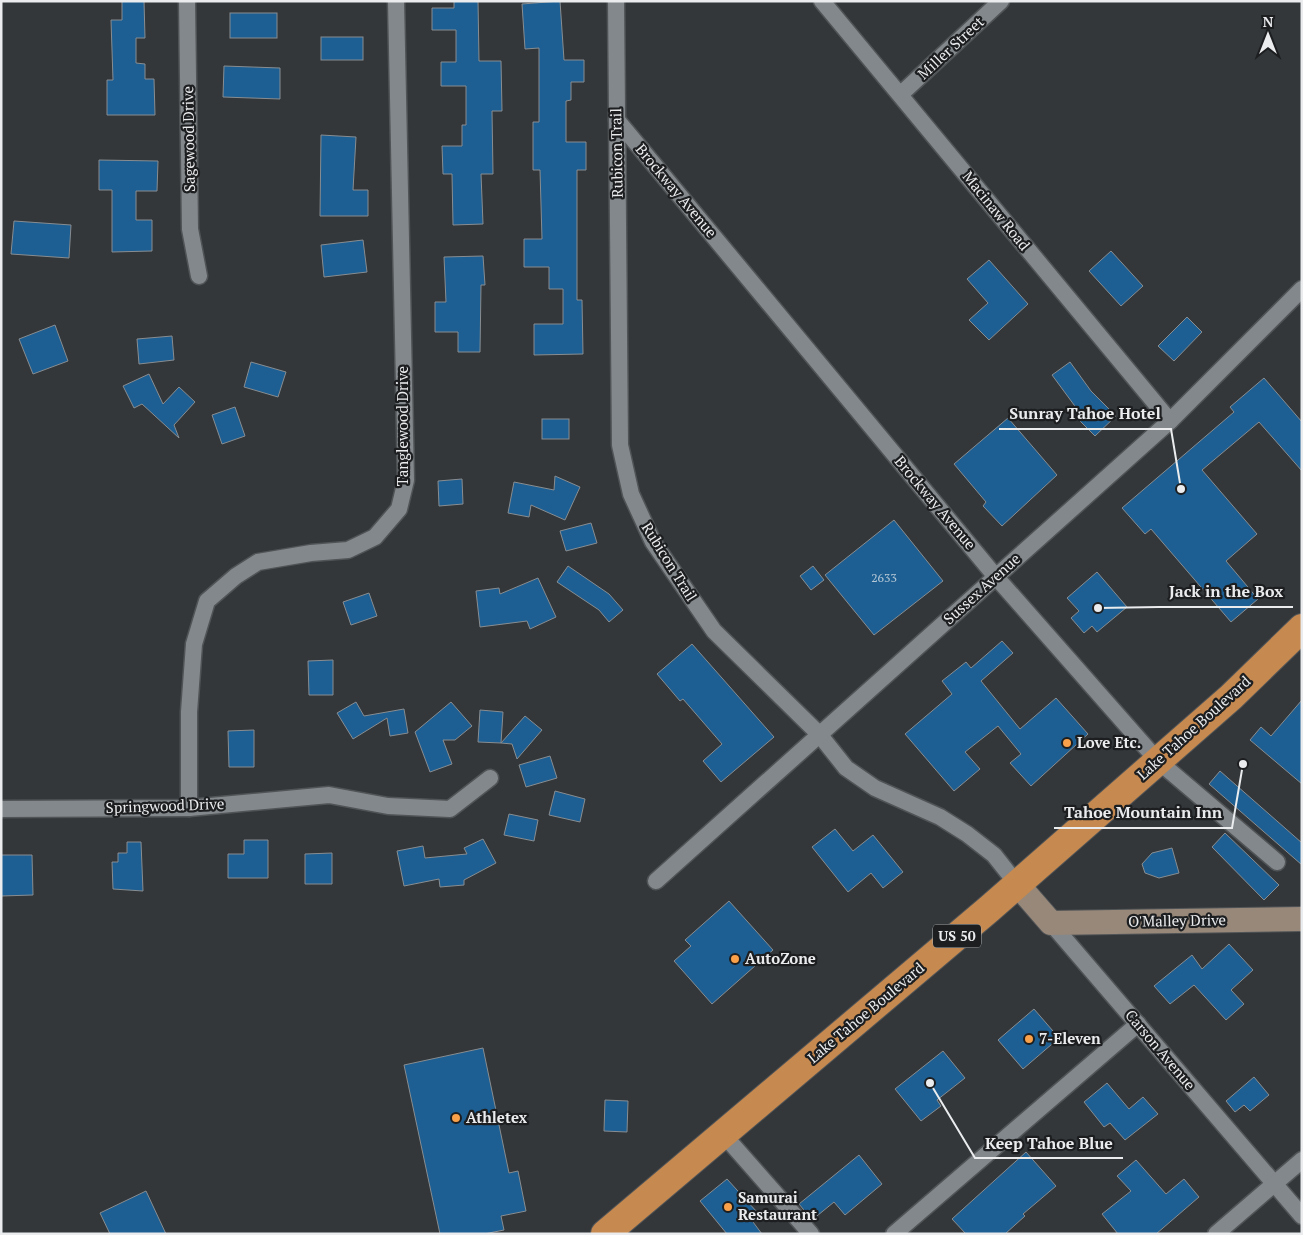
<svg xmlns="http://www.w3.org/2000/svg" width="1303" height="1235" viewBox="0 0 1303 1235" font-family="'PT Serif',serif">
  <rect width="100%" height="100%" fill="#33373a"/>
  <g fill="#1d5f92" stroke="#888d91">
    <polygon points="122,1 144,1 145,38 136,38 136,63 145,64 145,79 154,79 155,115 107,115 107,80 113,80 111,20 122,20"/>
    <polygon points="454,1 478,1 479,61 501,61 502,111 492,111 493,174 481,174 483,224 453,225 452,174 443,174 442,146 462,146 462,125 466,125 466,86 441,86 441,62 456,62 456,30 432,30 432,8 454,8"/>
    <polygon points="560,1 564,60 584,60 584,82 571,82 571,100 566,101 566,142 586,142 586,170 577,170 577,300 582,300 583,354 534,355 534,324 563,324 563,289 549,289 549,267 524,267 524,239 542,239 540,170 533,170 533,122 539,122 539,48 525,49 522,4"/>
    <rect x="230" y="13" width="47" height="25"/>
    <rect x="321" y="37" width="42" height="23"/>
    <polygon points="224,66 280,68 280,99 223,97"/>
    <polygon points="321,135 356,137 353,190 368,190 368,216 320,216"/>
    <polygon points="99,160 158,161 157,191 136,191 136,220 152,220 152,251 112,252 112,190 99,190"/>
    <polygon points="14,221 71,225 69,258 11,254"/>
    <polygon points="363,240 367,272 324,277 321,245"/>
    <polygon points="1111,251 1143,286 1121,306 1089,271"/>
    <polygon points="483,256 485,285 481,285 480,352 458,352 458,332 435,332 435,302 446,302 444,257"/>
    <polygon points="989,260 1028,304 989,340 969,320 988,303 967,279"/>
    <polygon points="1187,317 1202,332 1174,361 1158,346"/>
    <polygon points="55,325 68,361 33,374 19,339"/>
    <polygon points="172,336 174,360 139,364 137,339"/>
    <polygon points="251,362 286,372 278,397 244,387"/>
    <polygon points="1070,362 1091,391 1116,416 1095,436 1076,417 1080,413 1052,375"/>
    <polygon points="149,374 163,404 179,387 195,402 174,425 179,438 142,404 134,408 123,386"/>
    <polygon points="1264,378 1302,422 1302,471 1259,422 1202,470 1257,534 1226,561 1258,599 1231,622 1151,529 1145,534 1122,508 1234,412 1230,407"/>
    <polygon points="235,407 245,436 222,444 212,415"/>
    <polygon points="1008,418 1057,475 1002,526 983,506 986,502 954,464"/>
    <rect x="542" y="419" width="27" height="20"/>
    <polygon points="555,476 580,487 565,520 531,505 529,517 508,513 514,482 554,490"/>
    <polygon points="462,479 463,504 439,506 438,481"/>
    <polygon points="894,520 943,581 874,635 825,575"/>
    <polygon points="591,523 597,543 566,551 560,531"/>
    <polygon points="568,566 609,594 623,610 609,622 599,610 557,582"/>
    <polygon points="813,566 824,580 811,590 800,576"/>
    <polygon points="1097,572 1127,607 1097,632 1092,626 1084,633 1071,618 1079,611 1067,598"/>
    <polygon points="538,578 556,617 530,629 527,621 480,627 476,591 499,588 500,594"/>
    <polygon points="369,593 377,616 351,625 343,602"/>
    <polygon points="1002,641 1013,653 981,681 1020,729 1056,698 1088,734 1031,786 1010,763 1021,754 998,726 965,752 980,769 954,791 905,734 952,694 942,681 966,662 971,668"/>
    <polygon points="692,644 774,737 721,782 703,761 722,744 683,699 680,701 657,674"/>
    <polygon points="333,660 333,695 309,695 308,661"/>
    <polygon points="1302,700 1302,784 1250,740 1261,727 1271,736"/>
    <polygon points="356,702 364,716 404,709 408,733 390,736 387,718 353,739 337,713"/>
    <polygon points="451,702 472,726 455,740 443,740 452,764 430,772 415,732"/>
    <polygon points="480,710 503,712 501,743 478,742"/>
    <polygon points="525,716 542,730 517,759 512,744 501,743"/>
    <polygon points="254,730 254,767 229,767 228,731"/>
    <polygon points="550,756 557,778 526,787 519,765"/>
    <polygon points="1220,771 1302,843 1302,865 1209,784"/>
    <polygon points="555,791 585,799 580,822 549,815"/>
    <polygon points="509,814 538,820 534,841 504,835"/>
    <polygon points="835,829 853,851 873,835 903,872 883,888 871,873 848,892 812,847"/>
    <polygon points="1225,833 1279,885 1264,900 1212,847"/>
    <polygon points="483,839 496,863 464,880 464,885 440,887 439,879 404,886 397,851 423,846 425,858 467,854 464,848"/>
    <polygon points="244,840 268,840 268,878 228,878 228,854 244,854"/>
    <polygon points="127,842 141,842 143,891 113,889 112,862 118,862 118,853 127,853"/>
    <polygon points="1172,848 1179,873 1159,878 1145,873 1142,864 1152,853"/>
    <polygon points="332,853 332,884 305,884 305,854"/>
    <polygon points="1,855 32,855 33,895 1,896"/>
    <polygon points="729,901 773,950 712,1004 674,961 691,946 685,940"/>
    <polygon points="1229,944 1253,970 1231,990 1244,1004 1226,1020 1194,985 1170,1004 1154,986 1192,955 1202,969"/>
    <polygon points="1034,1009 1059,1038 1023,1069 998,1040"/>
    <polygon points="483,1048 509,1173 518,1171 526,1211 501,1216 504,1230 484,1234 440,1234 404,1065"/>
    <polygon points="943,1051 965,1078 937,1100 941,1106 921,1121 895,1089"/>
    <polygon points="1254,1077 1269,1095 1250,1111 1244,1105 1235,1112 1226,1101"/>
    <polygon points="1107,1083 1129,1109 1143,1097 1158,1114 1125,1140 1110,1123 1104,1127 1084,1102"/>
    <polygon points="605,1100 628,1101 627,1132 604,1131"/>
    <polygon points="1026,1152 1056,1186 1023,1214 1025,1216 1005,1234 966,1234 952,1219"/>
    <polygon points="859,1155 882,1184 845,1215 834,1202 812,1220 799,1204"/>
    <polygon points="1136,1160 1166,1194 1184,1179 1199,1197 1156,1234 1118,1234 1102,1214 1131,1191 1117,1176"/>
    <polygon points="727,1179 757,1212 750,1218 762,1234 727,1234 700,1201"/>
    <polygon points="146,1191 166,1234 110,1234 100,1213"/>
  </g>
  <g fill="none" stroke-linecap="round" stroke-linejoin="round">
    <g stroke="#515456" stroke-width="19">
      <g id="street">
        <polyline points="187,1 190,229 199,276"/>
        <polyline points="616,1 620,445 631,494 653,542 714,631 819,734 846,768 875,788 940,817 967,834 994,855 1017,884"/>
        <polyline points="822,1 1170,421"/>
        <polyline points="901,94 1001,1"/>
        <polyline points="617,120 996,577 1158,761 1277,862"/>
        <polyline points="189,808 189,712 194,644 207,601 236,576 258,562 311,553 348,550 375,537 399,509 406,480 396,1"/>
        <polyline points="1,809 189,808 329,795 388,806 450,809 490,778"/>
        <polyline points="656,881 1170,421 1302,289"/>
        <polyline points="1051,923 1302,1216"/>
        <polyline points="723,1134 811,1234"/>
        <polyline points="894,1234 1138,1024"/>
        <polyline points="1216,1234 1302,1160"/>
      </g>
    </g>
    <g stroke="#515456" stroke-width="26">
      <polyline id="secondary" points="1017,884 1051,923 1302,919"/>
    </g>
    <g stroke="#515456" stroke-width="30">
      <polyline id="highway" points="605,1234 989,909 1231,697 1302,628"/>
    </g>
    <use href="#street" stroke="#83888c" stroke-width="16"/>
    <use href="#secondary" stroke="#97887a" stroke-width="24"/>
    <use href="#highway" stroke="#c6894f" stroke-width="28"/>
  </g>
  <g fill="#f8a14a" stroke="#1c1e20" stroke-width="2">
    <circle cx="1067" cy="743" r="5"/>
    <circle cx="735" cy="959" r="5"/>
    <circle cx="1029" cy="1039" r="5"/>
    <circle cx="456" cy="1118" r="5"/>
    <circle cx="728" cy="1207" r="5"/>
  </g>
  <g text-anchor="middle" stroke-width="4.5" stroke-linejoin="round" paint-order="stroke">
    <g font-size="12" fill="#b7c9d7">
      <text x="884" y="582">2633</text>
    </g>
    <rect fill="#1c1e20" stroke="#acaeb0" stroke-width="1" x="933" y="924.5" width="48" height="23" rx="4"/>
    <g font-size="14" font-weight="bold" fill="#eaecee">
      <text x="957" y="941">US 50</text>
    </g>
    <g font-size="15" fill="#eaecee" stroke="#1c1e20">
      <text transform="translate(951 48) rotate(-43)" y="5">Miller Street</text>
      <text transform="translate(189 139) rotate(-91)" y="5">Sagewood Drive</text>
      <text transform="translate(617 153) rotate(-91)" y="5">Rubicon Trail</text>
      <text transform="translate(676 191) rotate(50)" y="5">Brockway Avenue</text>
      <text transform="translate(996 211) rotate(51)" y="5">Macinaw Road</text>
      <text transform="translate(403 426) rotate(-90)" y="5">Tanglewood Drive</text>
      <text transform="translate(935 503) rotate(50)" y="5">Brockway Avenue</text>
      <text transform="translate(669 562) rotate(58)" y="5">Rubicon Trail</text>
      <text transform="translate(982 589) rotate(-42)" y="5">Sussex Avenue</text>
      <text transform="translate(1194 728) rotate(-42)" y="5">Lake Tahoe Boulevard</text>
      <text transform="translate(165 806) rotate(-2)" y="5">Springwood Drive</text>
      <text transform="translate(1177 921) rotate(-1)" y="5">O'Malley Drive</text>
      <text transform="translate(866 1013) rotate(-40)" y="5">Lake Tahoe Boulevard</text>
      <text transform="translate(1160 1050) rotate(50)" y="5">Carson Avenue</text>
    </g>
    <g font-size="15" font-weight="bold" fill="#eaecee" stroke="#1c1e20" text-anchor="start">
      <text x="1077" y="748">Love Etc.</text>
      <text x="745" y="964">AutoZone</text>
      <text x="1039" y="1044">7-Eleven</text>
      <text x="466" y="1123">Athletex</text>
      <text x="738" y="1203">Samurai<tspan x="738" dy="17">Restaurant</tspan></text>
    </g>
  </g>
  <path fill="none" stroke="#eaecee" stroke-width="2" d="M1181 489L1171 429H999M1098 608L1159 607H1293M1243 764L1232 828H1054M930 1083L975 1158H1123"/>
  <g fill="#eaecee" stroke="#1c1e20" stroke-width="2">
    <circle cx="1181" cy="489" r="5"/>
    <circle cx="1098" cy="608" r="5"/>
    <circle cx="1243" cy="764" r="5"/>
    <circle cx="930" cy="1083" r="5"/>
  </g>
  <g font-size="16" text-anchor="middle" font-weight="bold" fill="#eaecee" stroke="#1c1e20" stroke-width="4.5" stroke-linejoin="round" paint-order="stroke">
    <text x="1085" y="419">Sunray Tahoe Hotel</text>
    <text x="1226" y="597">Jack in the Box</text>
    <text x="1143" y="818">Tahoe Mountain Inn</text>
    <text x="1049" y="1149">Keep Tahoe Blue</text>
  </g>
  <rect width="1303" height="1235" fill="none" stroke="#eaecee" stroke-width="5"/>
  <g transform="translate(1268 35)" stroke="#1c1e20" stroke-width="4" paint-order="stroke">
  <path d="M0-4L9 19L0 12L-9 19Z" fill="#eaecee"/>
  <text y="-8" font-size="14" font-weight="bold" text-anchor="middle" fill="#eaecee">N</text>
  </g>
</svg>
